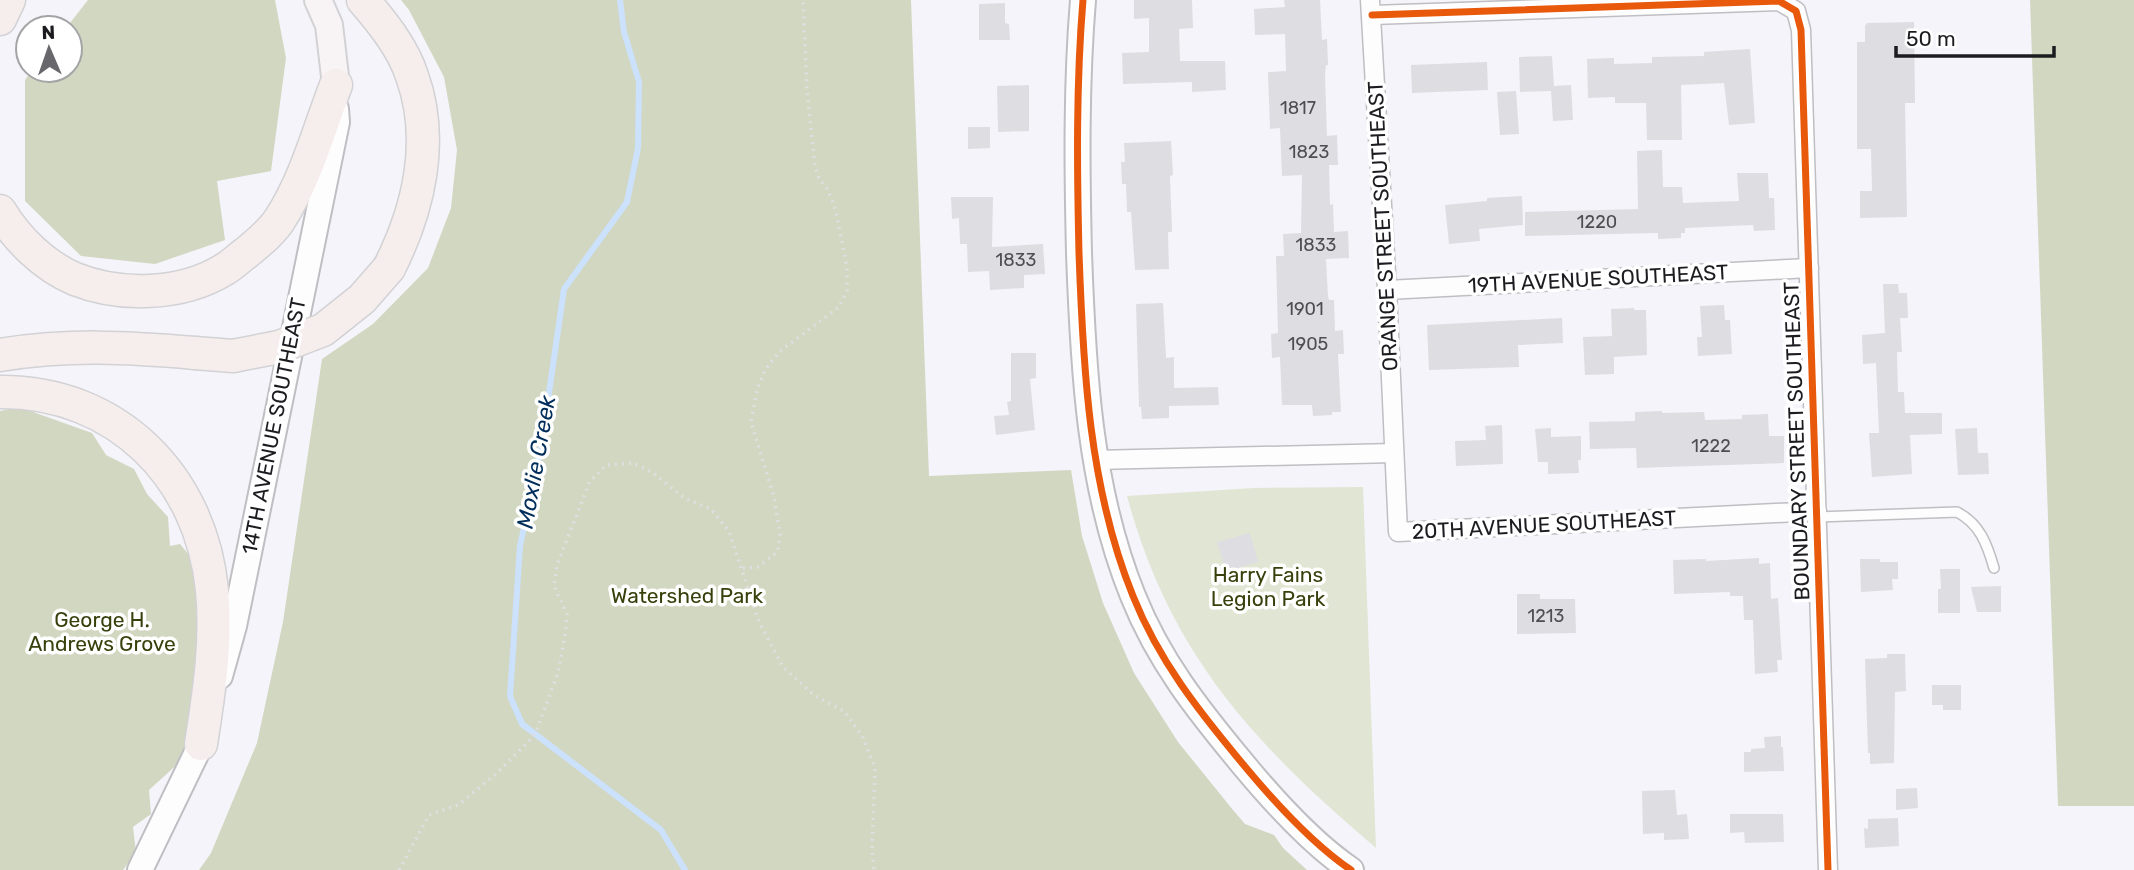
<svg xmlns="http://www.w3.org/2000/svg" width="2134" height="870" viewBox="0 0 2134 870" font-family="Rubik,sans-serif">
  <rect width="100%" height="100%" fill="#f5f4fa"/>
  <path fill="#e1e5d4" d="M1363,487L1376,848C1254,744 1170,655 1127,496L1254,488Z"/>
  <g fill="#d2d7c1">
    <polygon points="88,0 275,0 286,58 271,171 217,181 225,240 155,264 81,256 25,201 25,80 32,70 70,70 70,28 66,28"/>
    <polygon points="401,0 911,0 929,476 1071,470 1082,536 1103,603 1134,673 1178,742 1233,810 1245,824 1274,835 1283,848 1307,870 199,870 211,853 257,743 283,622 322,359 373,324 428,268 451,208 457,150 444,77 409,10"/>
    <polygon points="2030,0 2134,0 2134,806 2058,806"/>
    <polygon points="19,407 92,433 106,455 134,469 147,494 168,517 170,546 180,544 207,577 193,724 183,759 149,790 151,814 133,827 136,852 123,870 0,870 0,411"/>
  </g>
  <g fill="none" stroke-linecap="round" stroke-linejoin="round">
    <polyline stroke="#cbe1fc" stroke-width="6" points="620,0 624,32 639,82 638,148 627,202 564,289 541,448 520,546 510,696 522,724 661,830 685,870"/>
  </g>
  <g fill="#dedde2">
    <polygon points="1134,0 1192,0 1193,28 1179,29 1180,61 1225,61 1226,90 1192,92 1192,82 1123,84 1122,53 1149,52 1149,18 1134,19"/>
    <polygon points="1284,0 1320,0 1322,40 1327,39 1328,65 1326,65 1325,75 1327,136 1337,135 1338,165 1329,165 1330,205 1333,204 1334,232 1348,231 1349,258 1326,259 1328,296 1329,300 1334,300 1335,331 1343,330 1344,354 1338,354 1341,412 1332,412 1332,415 1313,416 1312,405 1282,405 1280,357 1272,358 1271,334 1278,333 1276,256 1284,256 1283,234 1301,233 1302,175 1282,176 1280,128 1270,129 1268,72 1286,71 1285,34 1255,35 1254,9 1285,7"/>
    <polygon points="1005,3 1005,23 1009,24 1010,40 979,40 979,4"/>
    <polygon points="1914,22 1915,103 1905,103 1907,217 1860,218 1860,191 1872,191 1871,149 1857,149 1857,42 1865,42 1865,26 1867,23"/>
    <polygon points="1750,49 1755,123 1729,125 1724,83 1681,85 1682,140 1647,140 1646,103 1615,103 1615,97 1588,98 1587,59 1614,58 1614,64 1652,63 1652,57 1704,56 1704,52"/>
    <polygon points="1552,56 1554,86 1571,85 1573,120 1553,121 1551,91 1520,92 1519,57"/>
    <polygon points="1487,62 1488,90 1412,93 1411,65"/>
    <polygon points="1029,85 1029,131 998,132 997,86"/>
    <polygon points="1516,91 1519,134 1500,135 1497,92"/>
    <polygon points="968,127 990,127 990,148 968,149"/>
    <polygon points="1171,141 1173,175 1170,176 1172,232 1168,232 1169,269 1135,270 1131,212 1127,212 1126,184 1122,184 1121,162 1125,162 1124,143"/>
    <polygon points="1662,150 1663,187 1682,187 1683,203 1739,201 1737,173 1768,173 1769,198 1774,198 1775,230 1754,231 1753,225 1685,228 1685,233 1681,233 1681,238 1658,239 1658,233 1525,236 1525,212 1638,209 1637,151"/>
    <polygon points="1522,196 1523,225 1479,229 1480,241 1449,244 1445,205 1487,201 1487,198"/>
    <polygon points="951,197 993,197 992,247 1043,244 1045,274 1024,275 1024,288 990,290 989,271 968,272 967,244 960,244 959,218 952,219"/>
    <polygon points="1883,284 1898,284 1899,293 1907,293 1908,318 1900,318 1902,352 1897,352 1898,392 1904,392 1905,413 1942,413 1942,434 1910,435 1912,474 1872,477 1869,433 1879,433 1876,363 1863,364 1862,335 1885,333"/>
    <polygon points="1163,303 1166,358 1174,357 1174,388 1218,387 1219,405 1169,406 1169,418 1142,419 1141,407 1139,407 1136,304"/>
    <polygon points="1724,305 1725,320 1730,320 1732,354 1698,356 1697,337 1702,337 1700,306"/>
    <polygon points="1634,308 1634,310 1646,310 1647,355 1614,357 1614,374 1585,375 1583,337 1612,336 1611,309"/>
    <polygon points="1562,318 1563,343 1518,345 1519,367 1429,370 1427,325"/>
    <polygon points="1011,353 1036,353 1036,378 1030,379 1035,430 996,435 994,416 1009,415 1007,402 1011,401"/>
    <polygon points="1662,411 1662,413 1704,412 1705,420 1742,419 1742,415 1768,414 1769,436 1784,436 1784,463 1637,468 1636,448 1590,449 1589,422 1635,421 1635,412"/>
    <polygon points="1502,425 1503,464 1456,466 1455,441 1486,440 1485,426"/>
    <polygon points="1551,428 1551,437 1581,436 1581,460 1578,460 1579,473 1548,474 1548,462 1538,462 1535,429"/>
    <polygon points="1977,428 1978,453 1988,453 1989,474 1958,475 1955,429"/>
    <polygon points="1250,533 1258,562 1226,571 1217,542"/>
    <polygon points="1759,558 1759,564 1770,563 1771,599 1778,598 1782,660 1777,660 1778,672 1755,674 1753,620 1744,620 1743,596 1730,596 1730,592 1674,594 1673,560 1706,559 1706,561"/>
    <polygon points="1860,559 1880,559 1880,562 1898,562 1898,579 1892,579 1893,590 1861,592"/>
    <polygon points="1940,569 1960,569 1960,613 1938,613 1938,589 1941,589"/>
    <polygon points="2001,586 2001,612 1977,612 1971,587"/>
    <polygon points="1517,594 1540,594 1540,599 1575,599 1576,633 1517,634"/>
    <polygon points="1887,654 1905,654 1906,691 1895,692 1894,763 1870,764 1870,753 1868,753 1865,659 1887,658"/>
    <polygon points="1932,685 1961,685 1961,710 1943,710 1943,705 1932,705"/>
    <polygon points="1781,736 1781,747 1783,747 1784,771 1744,772 1744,752 1751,752 1751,749 1765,748 1764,737"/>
    <polygon points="1917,788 1918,808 1896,810 1896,789"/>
    <polygon points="1675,790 1677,815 1687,814 1689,839 1664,840 1664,833 1643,834 1642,791"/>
    <polygon points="1730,814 1783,814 1784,842 1745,843 1744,832 1730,833"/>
    <polygon points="1898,818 1899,846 1865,848 1864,828 1868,829 1868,819"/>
  </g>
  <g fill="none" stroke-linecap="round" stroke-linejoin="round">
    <g stroke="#bfbec2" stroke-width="12">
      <path id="lane" d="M1817,517L1957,512C1980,524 1987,544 1994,568"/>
    </g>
    <g stroke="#bfbec2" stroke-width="21">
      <g id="street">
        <polyline points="1370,0 1387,290 1398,532 1817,511"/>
        <polyline points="1372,15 1779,1 1796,11 1801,30 1828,870"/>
        <polyline points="1387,290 1809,268"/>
        <polyline points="1095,460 1394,453"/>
      </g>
    </g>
    <g stroke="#bfbec2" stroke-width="28">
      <g id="secondary">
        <path d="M1083,0C1076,84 1077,169 1079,253C1083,368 1089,488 1133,596C1159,661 1198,710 1242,763C1271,798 1314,845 1351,870"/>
        <polyline points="220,676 234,626 337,122 336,109"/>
        <polyline points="140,870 201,744 206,728"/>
      </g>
    </g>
    <g stroke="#d2d2d5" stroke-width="30">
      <polyline id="primary" points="318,0 329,25 336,85"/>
    </g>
    <g stroke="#d2d2d5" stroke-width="35">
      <g id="highway">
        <path d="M363,0C382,22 403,48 412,76C435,140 419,209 389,268"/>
        <polyline points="0,19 9,0"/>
        <path d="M0,211C17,239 44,266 75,279C120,297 182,296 225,269C232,265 239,258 246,253C258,243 272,232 280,219C306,179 319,129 336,85"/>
        <path d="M0,355C69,344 126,347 195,353"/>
        <path d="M0,392C116,391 201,476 212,590C217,642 209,693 201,744"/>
      </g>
    </g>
    <g stroke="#dfdee0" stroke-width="3.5" stroke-dasharray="2 5" stroke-linecap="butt">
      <polyline points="743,568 758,567 778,551 780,534 774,497 751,422 757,390 765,370 779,352 839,307 847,291 847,268 836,211 828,190 819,179 815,166 807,91 803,0"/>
      <polyline points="399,870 429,815 458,805 496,774 531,739 537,729 558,673 566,630 567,614 554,586 557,565 590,481 606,465 633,463 652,472 684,498 711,509 729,531 759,622 783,667 815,696 844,711 862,736 875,767 872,850 874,870"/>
    </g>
    <use href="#lane" stroke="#fefdfe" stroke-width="9"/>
    <use href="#street" stroke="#fefdfe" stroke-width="18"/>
    <use href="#secondary" stroke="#fefdfe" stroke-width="24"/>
    <use href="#primary" stroke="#f8f4f5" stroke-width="26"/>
    <use href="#highway" stroke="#f6eded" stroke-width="32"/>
    <g stroke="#d2d2d5" stroke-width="35" stroke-linecap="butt">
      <polyline id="highway-bridge" points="195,353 233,356 279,347 323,330 362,299 389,268"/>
    </g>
    <use href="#highway-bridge" stroke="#f6eded" stroke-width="32"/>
    <g stroke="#fff" stroke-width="11">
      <g id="cycleway">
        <path d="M1083,0C1076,84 1077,169 1079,253C1083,368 1089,488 1133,596C1159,661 1198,710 1242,763C1271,798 1314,845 1351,870"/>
        <polyline points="1372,15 1779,1 1796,11 1801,30 1828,870"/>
      </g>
    </g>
    <use href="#cycleway" stroke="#e8590c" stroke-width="7"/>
  </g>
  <g text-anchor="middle" stroke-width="7" stroke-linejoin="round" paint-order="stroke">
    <g font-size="18" fill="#4e4e52">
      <text x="1298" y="114">1817</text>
      <text x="1309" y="158">1823</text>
      <text x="1597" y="228">1220</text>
      <text x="1316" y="251">1833</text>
      <text x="1016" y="266">1833</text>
      <text x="1305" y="315">1901</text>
      <text x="1308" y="350">1905</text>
      <text x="1711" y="452">1222</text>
      <text x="1546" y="622">1213</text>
    </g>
    <g font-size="21" fill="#1c1b20" stroke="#fff">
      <text transform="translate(1383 226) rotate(-93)" y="7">ORANGE STREET SOUTHEAST</text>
      <text transform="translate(1598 279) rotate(-3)" y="7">19TH AVENUE SOUTHEAST</text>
      <text transform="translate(274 426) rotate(-79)" y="7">14TH AVENUE SOUTHEAST</text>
      <text transform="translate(1797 441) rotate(-92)" y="7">BOUNDARY STREET SOUTHEAST</text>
      <text transform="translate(1544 525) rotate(-3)" y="7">20TH AVENUE SOUTHEAST</text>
    </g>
    <g font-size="21" fill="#38400c" stroke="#fff">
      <text x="1268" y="582">Harry Fains<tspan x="1268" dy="24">Legion Park</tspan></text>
      <text x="687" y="603">Watershed Park</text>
      <text x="102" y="627">George H.<tspan x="102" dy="24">Andrews Grove</tspan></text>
    </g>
    <g font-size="23" font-style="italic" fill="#002e5a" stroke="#fff">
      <text transform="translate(536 462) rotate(-80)" y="8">Moxlie Creek</text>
    </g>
  </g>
  <g transform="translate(49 49) rotate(358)"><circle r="33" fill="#ffffff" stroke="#a4a4a6" stroke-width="2"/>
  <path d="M0-5L12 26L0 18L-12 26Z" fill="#68676c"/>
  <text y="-10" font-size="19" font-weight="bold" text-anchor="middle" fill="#1c1b20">N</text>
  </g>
  <path d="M1896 46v10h158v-10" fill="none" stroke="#1c1b20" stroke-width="3.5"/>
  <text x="1906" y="46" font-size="21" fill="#1c1b20" stroke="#ffffff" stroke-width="5" paint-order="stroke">50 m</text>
</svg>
